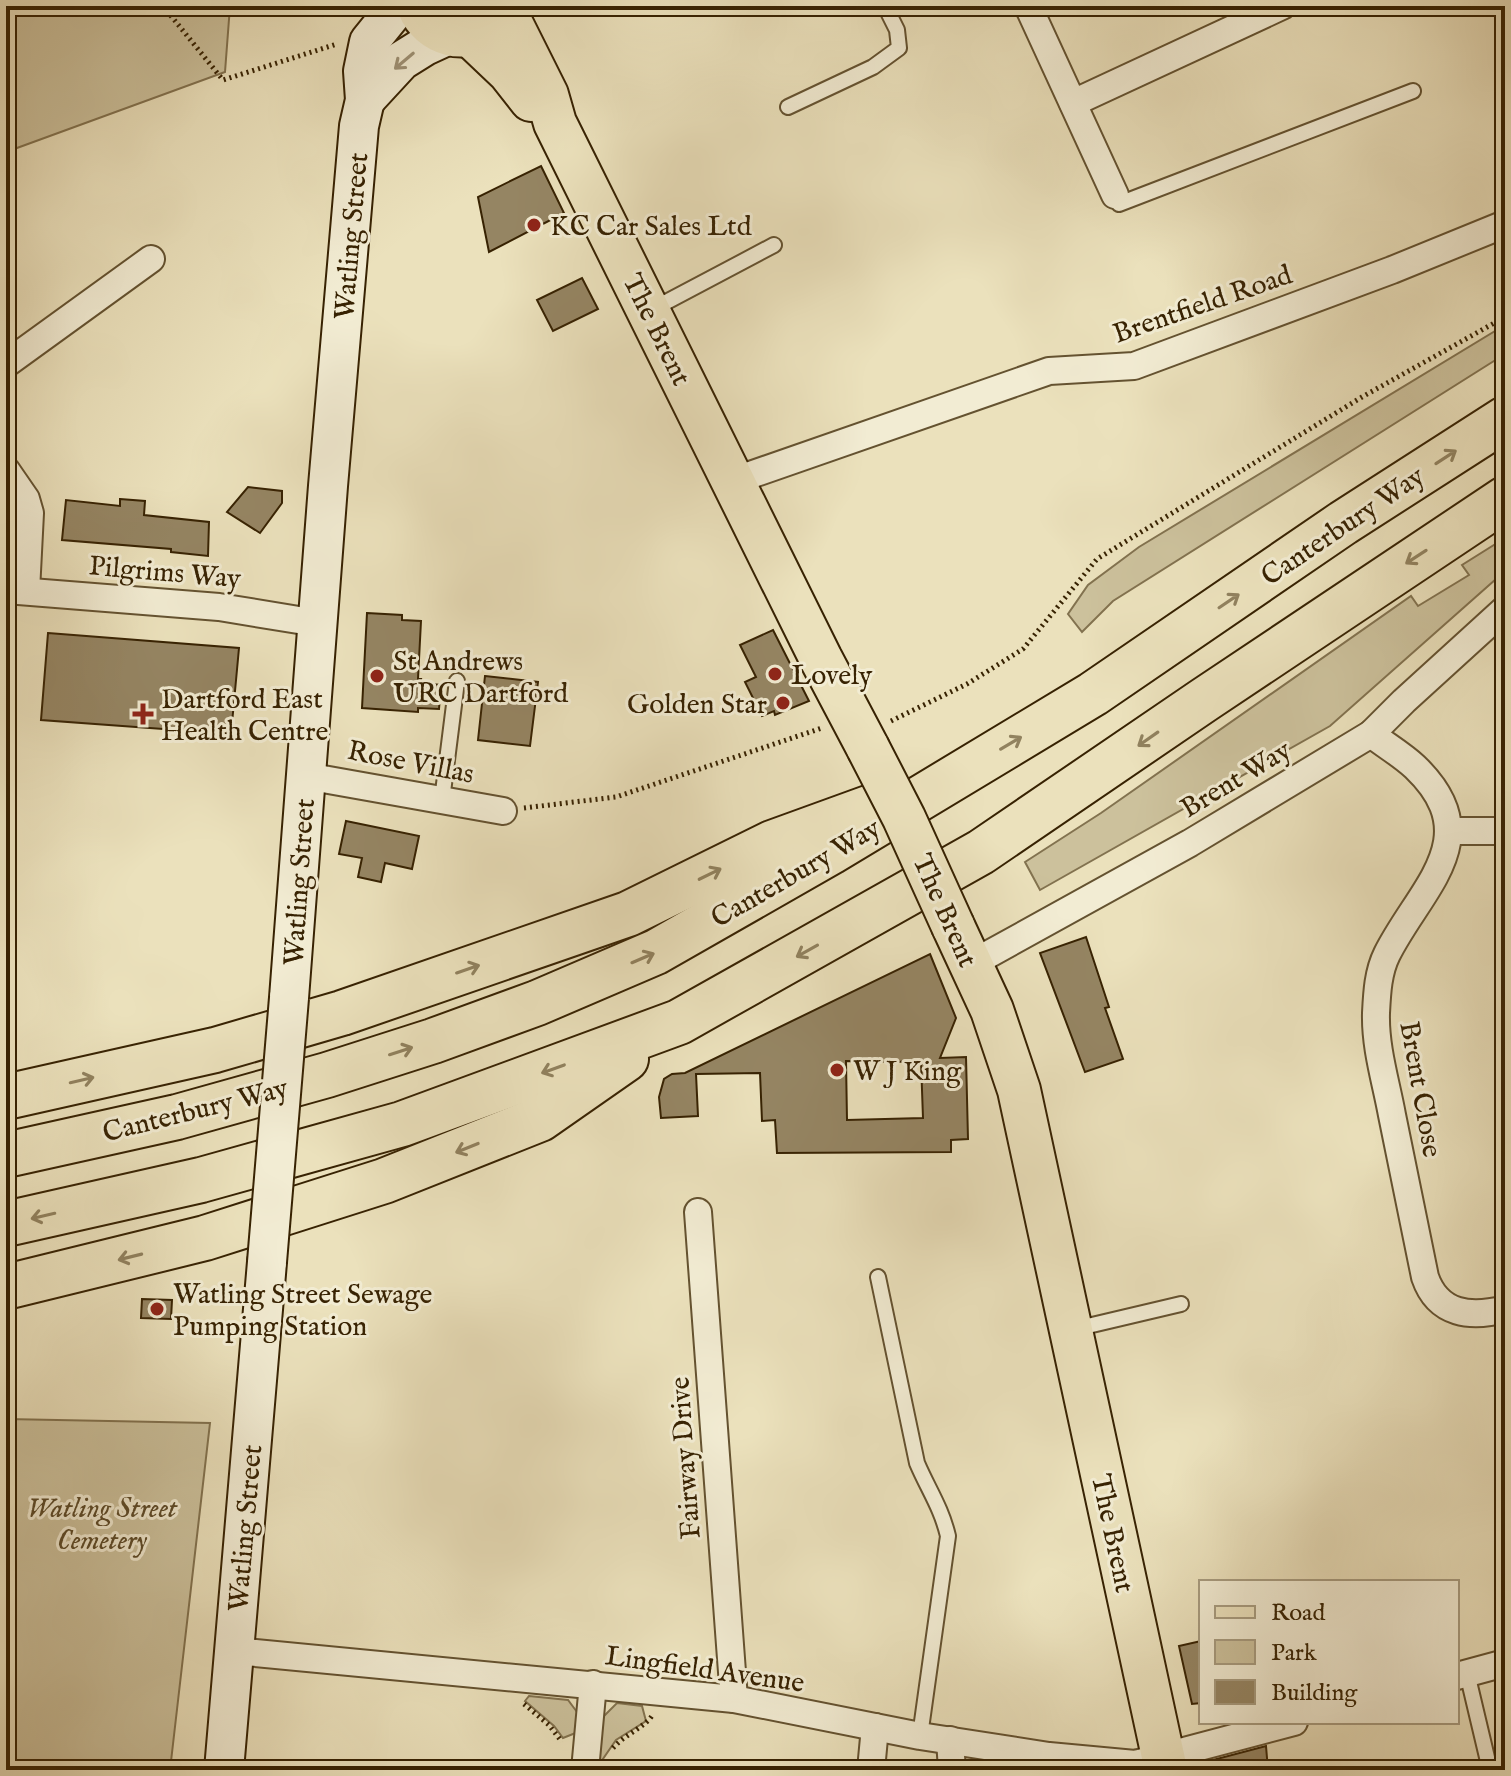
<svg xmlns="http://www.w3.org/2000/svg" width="1511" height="1776" viewBox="0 0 1511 1776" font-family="'IM FELL English',serif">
  <rect width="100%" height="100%" fill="#ebe1bc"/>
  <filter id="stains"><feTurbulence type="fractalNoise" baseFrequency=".0025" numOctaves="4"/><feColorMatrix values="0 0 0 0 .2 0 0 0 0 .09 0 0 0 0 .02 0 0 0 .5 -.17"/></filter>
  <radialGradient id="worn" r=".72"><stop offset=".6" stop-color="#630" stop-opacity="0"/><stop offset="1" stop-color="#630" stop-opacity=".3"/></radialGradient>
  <g fill="#ccc19c" stroke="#82724f" stroke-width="2">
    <polygon points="6,6 230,6 225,72 6,152"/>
    <polygon points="1505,325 1505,354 1113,601 1082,632 1068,614 1088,585 1139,547"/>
    <polygon points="1505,538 1505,571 1330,726 1040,890 1025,862 1101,813 1411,596 1418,606 1469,575 1462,565"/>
    <polygon points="6,1419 210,1423 170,1770 6,1770"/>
    <polygon points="529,1696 568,1700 577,1712 578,1732 563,1738 554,1726 525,1701"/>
    <polygon points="617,1703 642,1706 646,1721 616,1740 596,1769 602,1718"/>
  </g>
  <g fill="#958563" stroke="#372202" stroke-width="2" fill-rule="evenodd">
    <polygon points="541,166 564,213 489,252 478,197"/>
    <polygon points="582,278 598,309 553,331 537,300"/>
    <polygon points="248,487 282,491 282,503 260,533 227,512"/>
    <polygon points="120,499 145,501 144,515 209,522 208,556 171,552 171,549 62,540 66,500 120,506"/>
    <polygon points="367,613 402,615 402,620 421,621 418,679 421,679 420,683 441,685 439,709 418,708 418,712 362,708"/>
    <polygon points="773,630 809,701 775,715 774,711 762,716 745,682 756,677 740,645"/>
    <polygon points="48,633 239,648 231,734 41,720"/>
    <polygon points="485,676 538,682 530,746 478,740"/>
    <polygon points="346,821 419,836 412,869 385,863 381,882 358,877 362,858 339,854"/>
    <polygon points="1086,937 1109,1007 1105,1008 1123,1059 1085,1072 1040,953"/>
    <path d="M930,954L956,1018L940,1058L966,1057L968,1139L951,1140V1152L777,1153L775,1120L762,1121L760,1073L696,1074L698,1116L661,1118L659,1097L664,1079L672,1074L685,1073ZM846,1061L921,1062L923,1118L847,1120Z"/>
    <polygon points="142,1299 172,1300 171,1319 141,1318"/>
    <polygon points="1201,1641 1201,1703 1192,1704 1179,1646"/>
    <polygon points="1266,1746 1268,1770 1189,1770 1190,1766"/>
  </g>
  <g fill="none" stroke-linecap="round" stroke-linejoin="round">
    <g stroke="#645230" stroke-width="18">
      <g id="lane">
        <polyline points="788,107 873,67 899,48 897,30 885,6"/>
        <polyline points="1115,196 1119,204 1413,91"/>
        <polyline points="653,309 774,245"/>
        <polyline points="442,800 457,681"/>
        <path d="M878,1277L917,1463C928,1489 941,1507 948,1536L920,1736"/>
        <polyline points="1075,1329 1181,1304"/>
        <polyline points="1467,1673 1490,1770"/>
      </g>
    </g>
    <g stroke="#645230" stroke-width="30">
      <g id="street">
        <polyline points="1028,6 1115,195"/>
        <polyline points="1073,103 1282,6"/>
        <polyline points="6,364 151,259"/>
        <polyline points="6,470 26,499 30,513 26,591"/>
        <polyline points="733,481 1049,371 1134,366 1392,270 1505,224"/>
        <polyline points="6,590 219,607 317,623"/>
        <path d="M1371,734C1385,745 1401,754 1415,767C1489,838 1420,888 1387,954C1378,972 1377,993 1376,1013C1375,1048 1386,1082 1392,1115C1403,1169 1414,1223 1425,1277C1438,1315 1471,1318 1505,1309"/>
        <polyline points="306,776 503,811"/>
        <polyline points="1448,831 1505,831"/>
        <polyline points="971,964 1190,843 1371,734 1404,701 1505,609"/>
        <polyline points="698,1212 734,1699"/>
        <polyline points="235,1651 734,1699 920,1736 1049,1756 1135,1764 1294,1722"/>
        <polyline points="1457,1676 1505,1663"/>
        <polyline points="950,1740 952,1770"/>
        <polyline points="585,1770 593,1684"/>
        <polyline points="871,1770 875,1727"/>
      </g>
    </g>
    <g stroke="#372202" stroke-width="42">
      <g id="secondary">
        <polyline points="365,100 401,61 425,46 451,34"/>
        <polyline points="289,998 328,486 359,126 365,100 363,71 369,42 398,6"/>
        <polyline points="224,1770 267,1262"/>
      </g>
    </g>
    <g stroke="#372202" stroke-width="46">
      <g id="primary">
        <path d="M418,6C431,37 465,44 493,25"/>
        <polyline points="502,13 513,27 547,95 555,123 821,659 868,748"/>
        <polyline points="470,35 509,72 531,100"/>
        <polyline points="953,926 992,1010 1019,1090 1166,1770"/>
      </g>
    </g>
    <g stroke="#372202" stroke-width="48">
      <g id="highway">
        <polyline points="6,1097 215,1050 342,1013 628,914 772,843 874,806"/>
        <polyline points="6,1155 177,1117 327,1075 433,1041 537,1003 656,952 831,852 1093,694 1343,523 1505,419"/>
        <polyline points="6,1224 201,1180 402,1124 679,1022 981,852 1204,700 1505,499"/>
        <polyline points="6,1287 205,1238 384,1181 540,1119 626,1059"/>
      </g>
    </g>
    <g stroke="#372202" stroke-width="5" stroke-dasharray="2 4" stroke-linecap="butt">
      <polyline points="163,6 223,80 337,44"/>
      <polyline points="891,721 967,684 1023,649 1097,559 1362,397 1505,317"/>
      <polyline points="1501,773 1505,780"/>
      <polyline points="1499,806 1505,789"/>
      <polyline points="524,808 616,797 822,728"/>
      <polyline points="524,1704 549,1725 562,1742"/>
      <path d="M613,1748C625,1734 646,1727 653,1714"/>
    </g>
    <use href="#lane" stroke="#f2ecd3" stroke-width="14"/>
    <use href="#street" stroke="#f2ecd3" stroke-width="26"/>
    <use href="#secondary" stroke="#f2ecd3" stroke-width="38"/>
    <use href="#primary" stroke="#ebe1bc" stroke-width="42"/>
    <use href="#highway" stroke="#ebe1bc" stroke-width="44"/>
    <g stroke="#372202" stroke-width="42" stroke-linecap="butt">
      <polyline id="secondary-bridge" points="267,1262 289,998"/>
    </g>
    <g stroke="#372202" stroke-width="46" stroke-linecap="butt">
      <polyline id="primary-bridge" points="868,748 904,818 953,926"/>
    </g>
    <use href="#secondary-bridge" stroke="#f2ecd3" stroke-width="38"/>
    <use href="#primary-bridge" stroke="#ebe1bc" stroke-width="42"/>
  </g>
  <defs><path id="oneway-shaft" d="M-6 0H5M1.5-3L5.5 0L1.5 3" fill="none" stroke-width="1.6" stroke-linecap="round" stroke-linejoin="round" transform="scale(2)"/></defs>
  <use stroke="#9e9175" href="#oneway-shaft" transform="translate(404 61) rotate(140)"/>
  <g stroke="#91825f">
    <use href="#oneway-shaft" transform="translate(1446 457) rotate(-33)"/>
    <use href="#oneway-shaft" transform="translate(1416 557) rotate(147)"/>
    <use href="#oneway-shaft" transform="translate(1229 601) rotate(-34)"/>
    <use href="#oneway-shaft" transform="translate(1148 739) rotate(145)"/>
    <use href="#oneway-shaft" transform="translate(1011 743) rotate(-31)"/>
    <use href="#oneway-shaft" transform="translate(710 874) rotate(-26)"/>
    <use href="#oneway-shaft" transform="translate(807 951) rotate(151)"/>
    <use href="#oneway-shaft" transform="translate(643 958) rotate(-23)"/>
    <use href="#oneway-shaft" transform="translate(468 969) rotate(-19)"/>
    <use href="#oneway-shaft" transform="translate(401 1051) rotate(-18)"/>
    <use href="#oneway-shaft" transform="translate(553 1069) rotate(160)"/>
    <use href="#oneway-shaft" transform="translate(82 1080) rotate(-13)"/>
    <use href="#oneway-shaft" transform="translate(467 1148) rotate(158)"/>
    <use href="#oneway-shaft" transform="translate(43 1216) rotate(167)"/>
    <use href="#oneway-shaft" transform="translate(130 1257) rotate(166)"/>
  </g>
  <g fill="#8f2418" stroke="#f2ecd3" stroke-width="3">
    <circle cx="534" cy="225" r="8"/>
    <circle cx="775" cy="674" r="8"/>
    <circle cx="377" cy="676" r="8"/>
    <circle cx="783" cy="703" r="8"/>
    <path d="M139 702h8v8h8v8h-8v8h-8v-8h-8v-8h8z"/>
    <circle cx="837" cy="1070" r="8"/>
    <circle cx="157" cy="1309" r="8"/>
  </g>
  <g text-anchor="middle" stroke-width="6" stroke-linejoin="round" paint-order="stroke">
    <g font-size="28" fill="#372202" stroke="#f2ecd3" text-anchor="start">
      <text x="550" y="235">KC Car Sales Ltd</text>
      <text x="393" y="670">St Andrews<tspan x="393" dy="32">URC Dartford</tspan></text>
      <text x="791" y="684">Lovely</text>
      <text x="161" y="708">Dartford East<tspan x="161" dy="32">Health Centre</tspan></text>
      <text x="767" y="713" text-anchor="end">Golden Star</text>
      <text x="853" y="1080">W J King</text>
      <text x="173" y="1303">Watling Street Sewage<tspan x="173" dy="32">Pumping Station</tspan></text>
    </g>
    <g font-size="28" fill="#372202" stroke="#f2ecd3">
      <text transform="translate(350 236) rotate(-85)" y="10">Watling Street</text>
      <text transform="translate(1202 303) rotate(-19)" y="10">Brentfield Road</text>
      <text transform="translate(658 329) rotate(64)" y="10">The Brent</text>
      <text transform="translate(1342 525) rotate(-34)" y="10">Canterbury Way</text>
      <text transform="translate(165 571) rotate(5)" y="10">Pilgrims Way</text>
      <text transform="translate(411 761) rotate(11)" y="10">Rose Villas</text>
      <text transform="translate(1235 778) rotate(-31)" y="10">Brent Way</text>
      <text transform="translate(795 872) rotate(-30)" y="10">Canterbury Way</text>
      <text transform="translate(298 882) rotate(-86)" y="10">Watling Street</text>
      <text transform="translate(946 910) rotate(66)" y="10">The Brent</text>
      <text transform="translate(1422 1089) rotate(80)" y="10">Brent Close</text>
      <text transform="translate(195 1109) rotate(-14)" y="10">Canterbury Way</text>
      <text transform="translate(684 1458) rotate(-94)" y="10">Fairway Drive</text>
      <text transform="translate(244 1528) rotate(-85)" y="10">Watling Street</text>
      <text transform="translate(1114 1533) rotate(78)" y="10">The Brent</text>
      <text transform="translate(705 1668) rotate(8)" y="10">Lingfield Avenue</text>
    </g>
    <g font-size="28" font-style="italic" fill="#5c4a28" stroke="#f2ecd3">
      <text x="102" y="1517">Watling Street<tspan x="102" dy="32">Cemetery</tspan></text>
    </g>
  </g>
  <rect width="1511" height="1776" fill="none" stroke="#ebe1bc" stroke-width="32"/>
  <rect x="8" y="8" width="1495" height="1760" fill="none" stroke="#372202" stroke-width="4"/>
  <rect x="16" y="16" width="1479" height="1744" fill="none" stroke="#372202" stroke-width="2"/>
  <rect x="1199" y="1580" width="260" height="144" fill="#f2ecd3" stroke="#a79b7f" stroke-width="2"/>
  <rect x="1215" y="1606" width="40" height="12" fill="#ebe1bc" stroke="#a79b7f" stroke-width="2"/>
  <text x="1271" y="1620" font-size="24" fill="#372202">Road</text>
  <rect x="1215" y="1640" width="40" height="24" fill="#ccc19c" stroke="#a79b7f" stroke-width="2"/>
  <text x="1271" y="1660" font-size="24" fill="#372202">Park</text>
  <rect x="1215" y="1680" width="40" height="24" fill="#958563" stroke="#a79b7f" stroke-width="2"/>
  <text x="1271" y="1700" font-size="24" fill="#372202">Building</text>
  <rect width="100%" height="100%" filter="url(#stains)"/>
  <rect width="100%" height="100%" fill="url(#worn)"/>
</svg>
